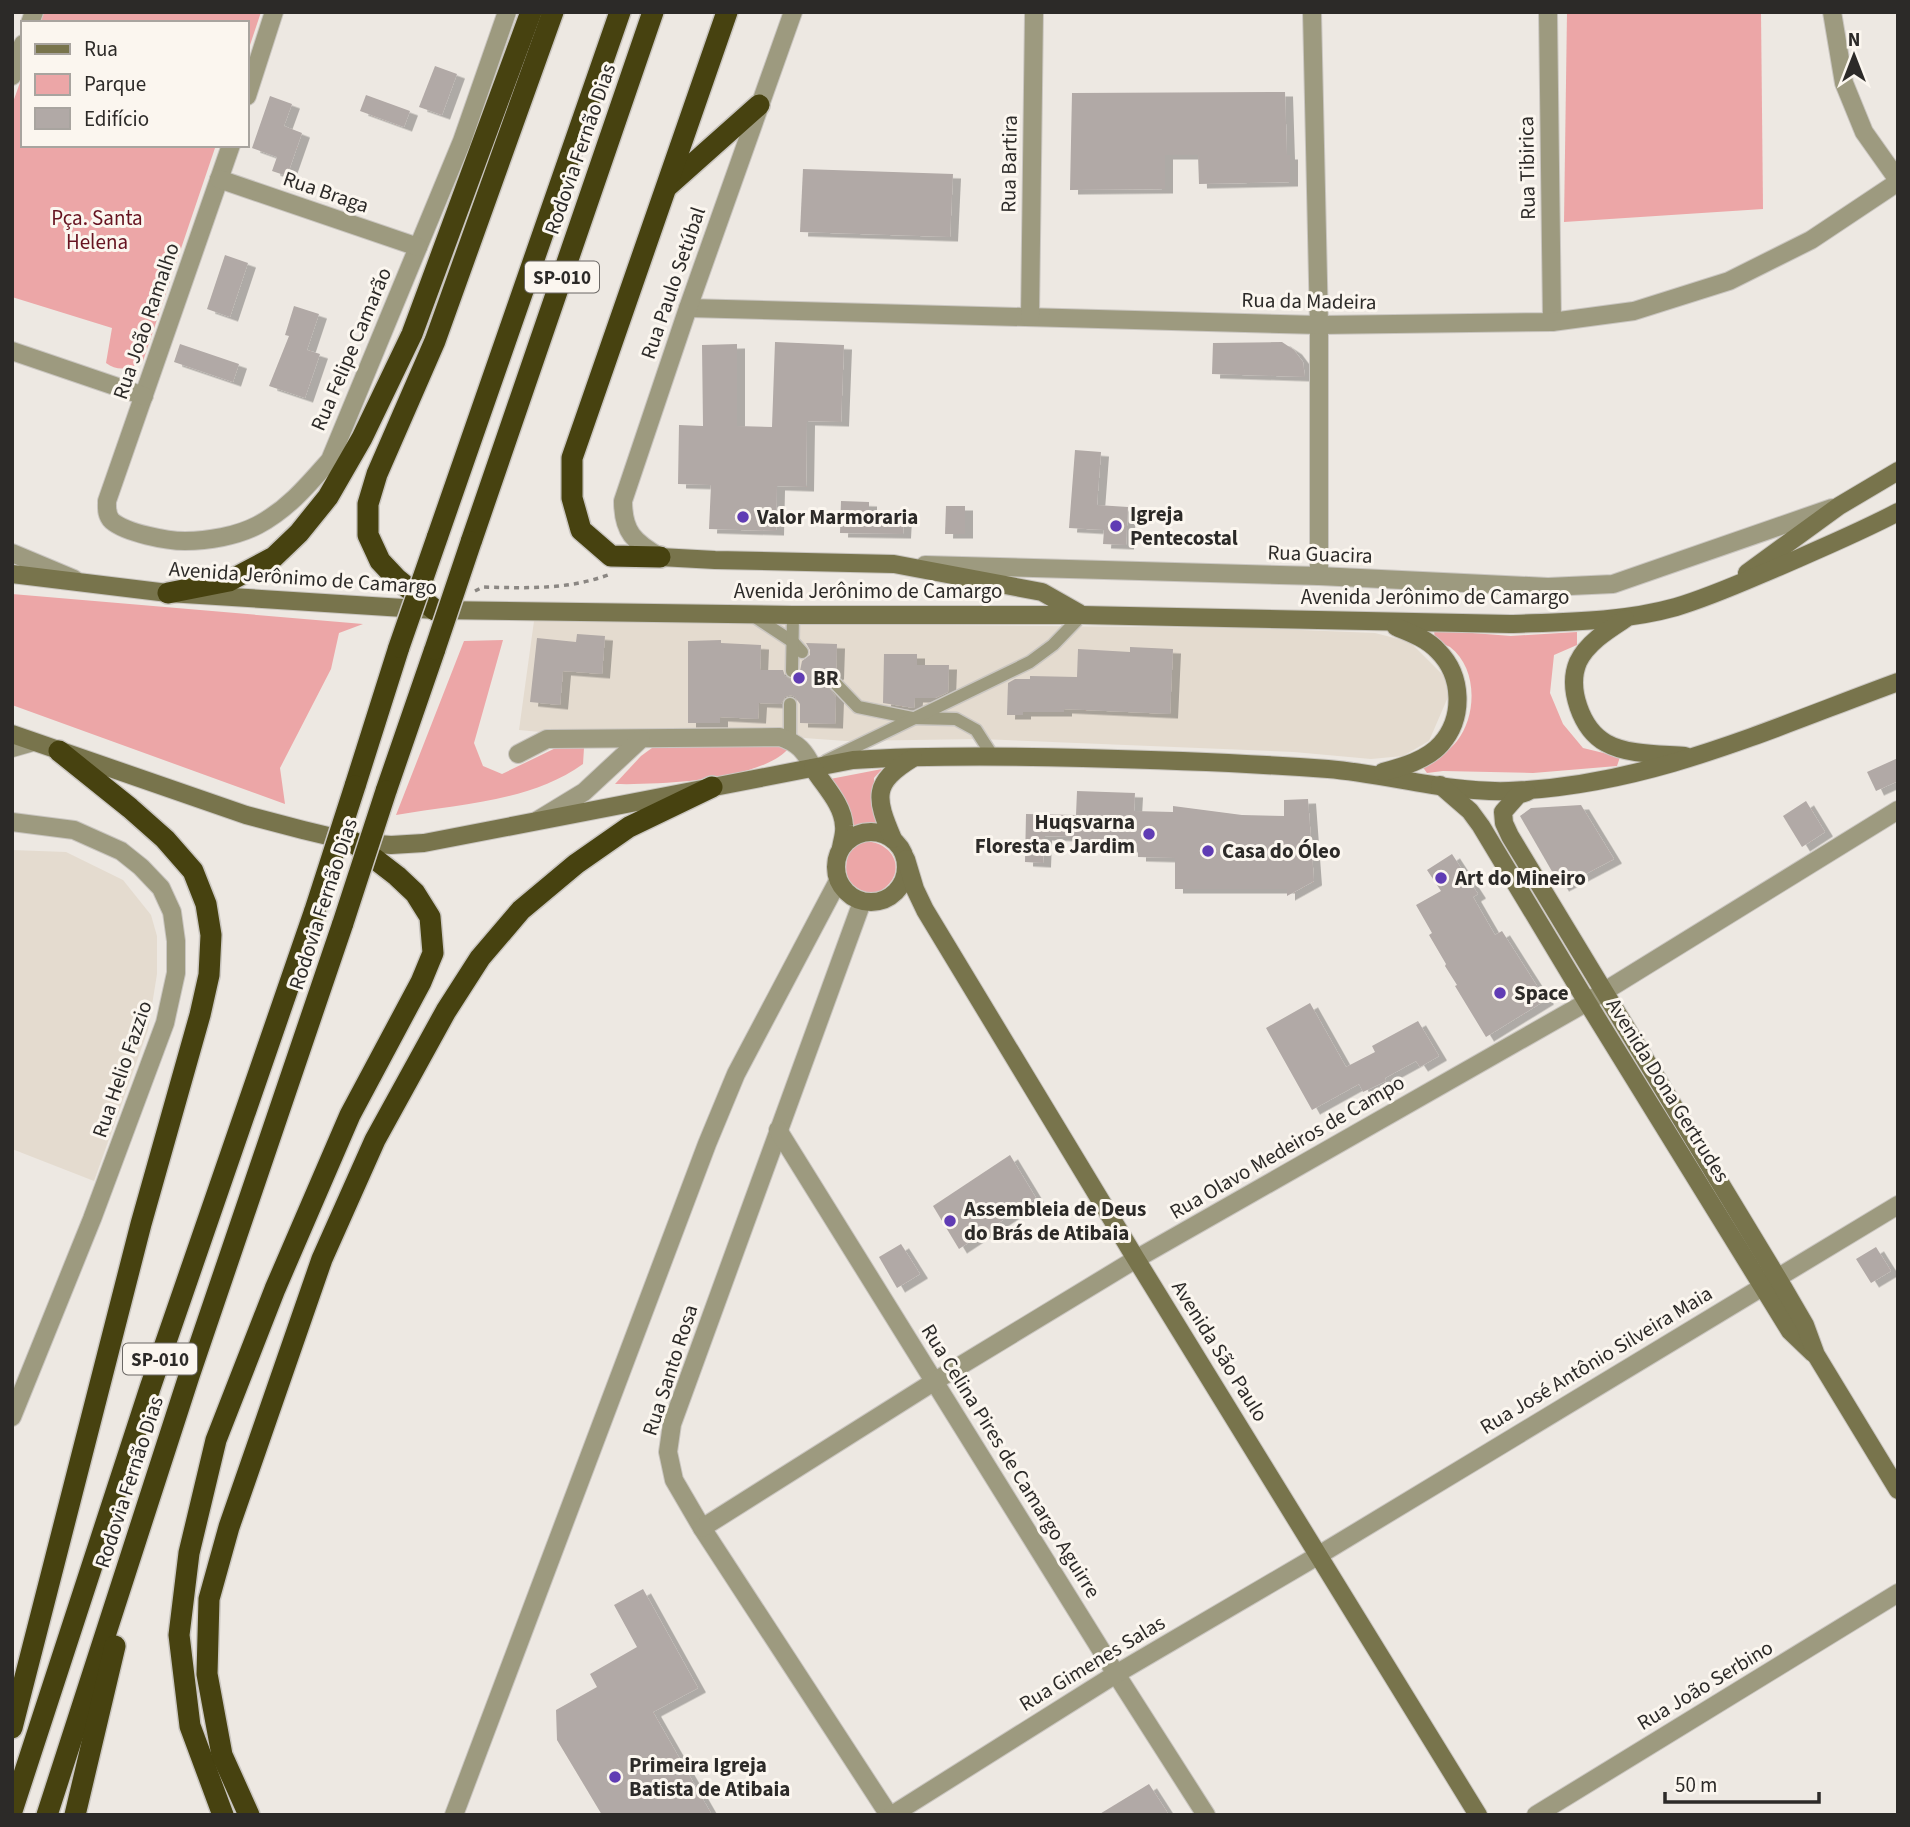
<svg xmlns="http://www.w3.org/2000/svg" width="1910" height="1827" viewBox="0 0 1910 1827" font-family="'Source Sans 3',sans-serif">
  <defs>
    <filter id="shadow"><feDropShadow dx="8" dy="4.5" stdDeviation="0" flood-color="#0004"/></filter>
  </defs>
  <rect width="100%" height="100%" fill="#ede8e2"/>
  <g fill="#e4dbcf">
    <polygon points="534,621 1249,628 1375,633 1410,642 1445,677 1448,697 1429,741 1403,756 1371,759 1294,752 980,739 846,741 804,738 783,730 551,733 519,730"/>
    <polygon points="12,850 66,852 123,880 151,915 157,936 157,974 148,1030 94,1181 12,1149"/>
  </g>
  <g fill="#eca6a7">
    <polygon points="44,12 261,12 247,54 247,23 40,23"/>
    <polygon points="1567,12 1761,12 1763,209 1564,222"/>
    <path d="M23,74V145H216L143,361C131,369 118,372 106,363L112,328L12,297V105Z"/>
    <polygon points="12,594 363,624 339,633 331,669 280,768 285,804 12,705"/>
    <path d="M1434,630L1511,636L1577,632V645L1554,655L1550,693L1563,724L1583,748L1620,757L1617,766L1533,773L1443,771L1427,773L1422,766C1433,759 1449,752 1457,741C1477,716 1478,668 1450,647C1446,645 1440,643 1435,641Z"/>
    <path d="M503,640L474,743L483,766L502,774L566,743L584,748L583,764C530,802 459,804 396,815L464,641Z"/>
    <path d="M775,742L789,748C761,781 657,785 615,784L641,756L656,745Z"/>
    <polygon points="882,769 874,778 874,784 880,830 859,830 849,836 825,780"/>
    <path d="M861,841C898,840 910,879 874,894C844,888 841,870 852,845Z"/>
  </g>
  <g fill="#b1a9a6" filter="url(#shadow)">
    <polygon points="435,66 457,74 442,115 419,107"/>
    <polygon points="1285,92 1287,155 1290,155 1290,182 1199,184 1198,155 1165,155 1165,189 1070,190 1072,93"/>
    <polygon points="366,95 410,111 404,127 360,111"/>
    <polygon points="270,96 292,104 284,126 302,133 287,176 272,171 277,157 252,148"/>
    <polygon points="803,169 953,174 950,237 800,232"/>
    <polygon points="225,255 248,263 230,317 207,309"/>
    <polygon points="294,306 319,314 307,350 320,354 305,398 269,386 289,336 285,335"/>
    <polygon points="775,342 844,345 841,422 807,421 806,487 777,486 776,531 709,529 711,485 678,484 679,425 703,426 702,345 737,344 737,426 772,427"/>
    <polygon points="1282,342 1294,350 1303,362 1305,377 1212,374 1213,343"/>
    <polygon points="180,344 239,364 233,382 174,362"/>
    <polygon points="1075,450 1101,452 1097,505 1128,507 1126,545 1103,544 1104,530 1069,528"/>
    <polygon points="841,501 869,502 869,514 904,515 903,534 840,533"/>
    <polygon points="946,506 965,506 965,534 945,534"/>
    <polygon points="577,634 605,636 602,674 563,671 560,705 530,702 537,638 576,642"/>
    <polygon points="721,640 721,643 761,645 760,670 783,670 785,676 791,680 799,676 802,661 810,655 810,650 806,643 837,644 836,675 830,678 827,685 836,697 835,724 800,723 800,704 795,697 791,695 785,697 781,704 759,703 758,719 720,717 720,723 688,723 688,641"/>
    <polygon points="1130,647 1173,649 1170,714 1064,709 1064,712 1023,712 1023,715 1007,715 1008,683 1015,679 1030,679 1030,676 1077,677 1078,649 1130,652"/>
    <polygon points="884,654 917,654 917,665 949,665 948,692 935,698 915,698 914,708 883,703"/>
    <polygon points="1898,758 1898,781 1876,791 1867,772"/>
    <polygon points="1077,791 1135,793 1134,811 1173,812 1173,806 1242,815 1284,816 1284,800 1308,799 1314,881 1287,896 1287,889 1175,889 1175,858 1138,857 1138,848 1075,846 1076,837 1044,836 1043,863 1025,862 1026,814 1076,815"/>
    <polygon points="1806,801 1825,832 1802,847 1783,816"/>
    <polygon points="1581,805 1614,859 1561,887 1520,816 1531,808"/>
    <polygon points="1452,854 1478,894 1473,897 1495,935 1502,931 1546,1000 1486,1037 1455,986 1457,985 1445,966 1446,964 1429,935 1432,933 1416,905 1441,891 1427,870"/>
    <polygon points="1310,1003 1346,1067 1375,1052 1372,1046 1418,1021 1439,1056 1420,1067 1416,1061 1385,1078 1386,1081 1363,1092 1359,1084 1312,1110 1266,1028"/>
    <polygon points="1010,1155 1036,1198 959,1249 933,1206"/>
    <polygon points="901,1244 920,1274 897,1288 879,1257"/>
    <polygon points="1876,1247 1891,1271 1871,1283 1856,1259"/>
    <polygon points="643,1589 698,1688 653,1712 712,1815 602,1815 557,1740 556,1710 597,1687 590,1674 637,1647 614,1605"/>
    <polygon points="1149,1784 1169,1815 1098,1815"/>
  </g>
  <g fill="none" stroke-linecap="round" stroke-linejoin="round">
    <g stroke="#cac6c1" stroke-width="15">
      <g id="lane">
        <polyline points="752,615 793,642 802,652"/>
        <polyline points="792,671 793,615"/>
        <polyline points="836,684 858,707 912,718 956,719 976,730 992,755"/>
        <polyline points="790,740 790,704"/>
        <polyline points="826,761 1030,662 1053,645 1082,615"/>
      </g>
    </g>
    <g stroke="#cac6c1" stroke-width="20">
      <g id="street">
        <polyline points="1312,12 1319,325 1319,576"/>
        <polyline points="1548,12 1552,322"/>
        <polyline points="1832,12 1844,83 1864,132 1898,180"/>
        <polyline points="30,23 34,12"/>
        <polyline points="12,76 23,44"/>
        <polyline points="247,96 274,12"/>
        <path d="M231,145L107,501C107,508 106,515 112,521C126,533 167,541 185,541C208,541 237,536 258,525C288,509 308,485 330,460L462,141L507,12"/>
        <polyline points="219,179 418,247"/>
        <polyline points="688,308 1319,325 1552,322 1634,311 1729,281 1811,240 1898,182"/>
        <polyline points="1030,317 1034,12"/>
        <polyline points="12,351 144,396"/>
        <polyline points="12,553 74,579"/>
        <path d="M660,557C634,542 623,532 623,501L688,308L793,12"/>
        <polyline points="925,565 1319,576 1548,587 1613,584 1832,508"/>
        <polyline points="12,748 33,742"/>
        <path d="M518,754L547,739L780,737C798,743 805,751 813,768"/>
        <polyline points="538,820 584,792 641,739"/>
        <polyline points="12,822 74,830 121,851 141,867 161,888 172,912 176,941 176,973 165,1023 92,1219 12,1417"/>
        <polyline points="862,902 672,1424 668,1452 674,1480 702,1528 889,1815"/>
        <polyline points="778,1130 1116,1674 1206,1815"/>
        <polyline points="702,1528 935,1381 1136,1259 1587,1002 1898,810"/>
        <polyline points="454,1815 707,1144 736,1074 838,881"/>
        <polyline points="892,1815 1116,1674 1319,1555 1898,1205"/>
        <polyline points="1536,1815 1898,1593"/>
      </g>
    </g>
    <g stroke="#cac6c1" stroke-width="20">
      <g id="secondary">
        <polyline points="660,557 715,560 894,564 1042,592 1079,613"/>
        <polyline points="1747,573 1839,506 1898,471"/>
        <path d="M12,574L168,593L435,610L793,615H1082L1510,624C1564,622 1623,622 1676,607C1710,597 1743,582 1776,568C1817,550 1858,533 1898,512"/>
        <path d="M1625,619C1608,630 1587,643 1578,662C1567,688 1581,729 1606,743C1627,755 1661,754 1685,756"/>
        <path d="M12,734L246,815L303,830L353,842L391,845L424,843L853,760C930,755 1006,756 1083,758C1165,760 1246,763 1328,769C1388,774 1448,793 1509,791C1648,786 1769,729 1898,682"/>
        <path d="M813,768C824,786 843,804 844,826C845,833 842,841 841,848"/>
        <path d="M1383,772C1402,767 1427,760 1441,744C1464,718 1463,676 1438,651C1427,639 1411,633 1396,627"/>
        <polyline points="1440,785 1470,811 1481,826 1587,1002 1790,1331 1813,1353"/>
        <polyline points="1527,792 1518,795 1503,812 1504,823 1510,836 1777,1277 1805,1325 1816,1355 1898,1490"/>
        <circle cx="871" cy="867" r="35"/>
        <path d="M893,839C875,797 872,783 913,758"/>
        <polyline points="906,859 915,889 925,910 1136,1259 1478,1815"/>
      </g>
    </g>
    <g stroke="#cac6c1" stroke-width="24">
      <g id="highway">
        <polyline points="668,186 759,105"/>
        <polyline points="437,538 620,12"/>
        <polyline points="471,542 653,12"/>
        <polyline points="660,557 611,556 581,530 572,498 572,458 727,12"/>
        <polyline points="168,593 229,581 274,557 299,533 328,497 362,438 412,334 531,12"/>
        <polyline points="435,610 397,579 380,561 368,535 368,504 377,474 435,341 553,12"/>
        <polyline points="355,786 399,647"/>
        <polyline points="386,791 435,649"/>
        <polyline points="12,1728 141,1224 200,1015 209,975 211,935 206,904 193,871 165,839 130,808 59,751"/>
        <polyline points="12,1811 150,1388 315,910"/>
        <polyline points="47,1815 189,1376 343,923"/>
        <polyline points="75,1815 115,1646"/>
        <polyline points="223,1815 190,1726 179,1635 189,1553 216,1440 275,1289 350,1115 421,982 433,953 430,917 415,893 397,876 353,842"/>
        <polyline points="249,1815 222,1755 207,1674 209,1599 229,1527 322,1259 375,1140 446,1011 480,958 521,910 576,864 629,827 712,787"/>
      </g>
    </g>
    <path stroke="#8b8783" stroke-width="3.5" stroke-dasharray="5 5" stroke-linecap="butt" d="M475,591L483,587C526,588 567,590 608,575"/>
    <use href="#lane" stroke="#9d9a7f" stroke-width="12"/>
    <use href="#street" stroke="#9d9a7f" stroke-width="18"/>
    <use href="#secondary" stroke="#78744c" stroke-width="18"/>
    <use href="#highway" stroke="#474210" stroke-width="21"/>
    <g stroke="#cac6c1" stroke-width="24" stroke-linecap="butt">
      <g id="highway-bridge">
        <polyline points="399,647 437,538"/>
        <polyline points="435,649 471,542"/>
        <polyline points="315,910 355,786"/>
        <polyline points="343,923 386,791"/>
      </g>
    </g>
    <use href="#highway-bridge" stroke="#474210" stroke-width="21"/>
  </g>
  <g fill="#603cb4" stroke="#fbf6ef" stroke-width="2.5">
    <circle cx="743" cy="517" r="7"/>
    <circle cx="1116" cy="526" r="7"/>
    <circle cx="799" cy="678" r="7"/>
    <circle cx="1149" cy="834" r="7"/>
    <circle cx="1208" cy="851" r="7"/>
    <circle cx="1441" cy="878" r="7"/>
    <circle cx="1500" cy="993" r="7"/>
    <circle cx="950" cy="1221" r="7"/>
    <circle cx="615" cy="1777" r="7"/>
  </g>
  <g text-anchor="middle" stroke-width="6" stroke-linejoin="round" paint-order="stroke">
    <g fill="#fbf6ef" stroke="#6a6764" stroke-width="2">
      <rect x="525" y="261.5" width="74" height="31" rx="5"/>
      <rect x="123" y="1343.5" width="74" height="31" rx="5"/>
    </g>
    <g font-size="19" font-weight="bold" fill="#2c2a28">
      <text x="562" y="284">SP-010</text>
      <text x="160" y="1366">SP-010</text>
    </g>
    <g font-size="21" fill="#2c2a28" stroke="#fbf6ef">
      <text transform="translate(580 149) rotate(-71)" y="7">Rodovia Fernão Dias</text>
      <text transform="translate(1009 164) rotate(-89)" y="7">Rua Bartira</text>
      <text transform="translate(1527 168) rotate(-91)" y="7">Rua Tibirica</text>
      <text transform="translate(326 192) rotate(19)" y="7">Rua Braga</text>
      <text transform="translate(673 283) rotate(-71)" y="7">Rua Paulo Setúbal</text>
      <text transform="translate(1309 301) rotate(1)" y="7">Rua da Madeira</text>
      <text transform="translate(146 321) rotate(-71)" y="7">Rua João Ramalho</text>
      <text transform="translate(351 349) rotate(-67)" y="7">Rua Felipe Camarão</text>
      <text transform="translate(1320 554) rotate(2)" y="7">Rua Guacira</text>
      <text transform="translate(303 578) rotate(4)" y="7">Avenida Jerônimo de Camargo</text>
      <text x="868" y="598">Avenida Jerônimo de Camargo</text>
      <text x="1435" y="604">Avenida Jerônimo de Camargo</text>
      <text transform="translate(323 904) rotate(-72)" y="7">Rodovia Fernão Dias</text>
      <text transform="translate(122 1069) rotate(-71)" y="7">Rua Helio Fazzio</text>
      <text transform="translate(1668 1090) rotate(58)" y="7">Avenida Dona Gertrudes</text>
      <text transform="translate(1287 1147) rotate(-30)" y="7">Rua Olavo Medeiros de Campo</text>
      <text transform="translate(1220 1351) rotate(58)" y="7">Avenida São Paulo</text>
      <text transform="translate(1596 1360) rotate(-31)" y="7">Rua José Antônio Silveira Maia</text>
      <text transform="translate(670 1370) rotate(-72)" y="7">Rua Santo Rosa</text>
      <text transform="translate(1011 1461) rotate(58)" y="7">Rua Celina Pires de Camargo Aguirre</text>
      <text transform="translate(129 1482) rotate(-72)" y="7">Rodovia Fernão Dias</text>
      <text transform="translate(1092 1663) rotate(-31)" y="7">Rua Gimenes Salas</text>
      <text transform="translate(1705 1685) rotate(-31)" y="7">Rua João Serbino</text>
    </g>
    <g font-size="21" fill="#661320" stroke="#fbf6ef">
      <text x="97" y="225">Pça. Santa<tspan x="97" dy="24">Helena</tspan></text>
    </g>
    <g font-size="21" font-weight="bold" fill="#2c2a28" stroke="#fbf6ef" text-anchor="start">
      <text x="1130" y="521">Igreja<tspan x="1130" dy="24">Pentecostal</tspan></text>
      <text x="757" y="524">Valor Marmoraria</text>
      <text x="813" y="685">BR</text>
      <text x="1135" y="829" text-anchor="end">Huqsvarna<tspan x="1135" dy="24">Floresta e Jardim</tspan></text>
      <text x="1222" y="858">Casa do Óleo</text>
      <text x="1455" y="885">Art do Mineiro</text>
      <text x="1514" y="1000">Space</text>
      <text x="964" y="1216">Assembleia de Deus<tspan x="964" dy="24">do Brás de Atibaia</tspan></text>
      <text x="629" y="1772">Primeira Igreja<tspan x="629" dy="24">Batista de Atibaia</tspan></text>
    </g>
  </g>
  <rect width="1910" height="1827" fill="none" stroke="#2c2a28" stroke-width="28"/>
  <rect x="21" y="21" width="228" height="126" fill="#fbf6ef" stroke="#a8a49f" stroke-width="2"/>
  <rect x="35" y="44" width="35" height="10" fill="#78744c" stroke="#a8a49f" stroke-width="2"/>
  <text x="84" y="56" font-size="21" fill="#2c2a28">Rua</text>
  <rect x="35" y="74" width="35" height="21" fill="#eca6a7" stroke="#a8a49f" stroke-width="2"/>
  <text x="84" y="91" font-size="21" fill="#2c2a28">Parque</text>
  <rect x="35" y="108" width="35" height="21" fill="#b1a9a6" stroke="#a8a49f" stroke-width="2"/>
  <text x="84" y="126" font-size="21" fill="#2c2a28">Edifício</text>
  <g transform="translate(1854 56)" stroke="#fbf6ef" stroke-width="5" paint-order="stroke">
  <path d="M0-5L12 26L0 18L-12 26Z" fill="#2c2a28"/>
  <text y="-10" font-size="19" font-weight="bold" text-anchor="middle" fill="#2c2a28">N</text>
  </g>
  <path d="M1665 1792v10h154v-10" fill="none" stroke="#2c2a28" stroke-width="3.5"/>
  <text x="1675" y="1792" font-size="21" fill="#2c2a28" stroke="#fbf6ef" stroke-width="5" paint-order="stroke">50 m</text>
</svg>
